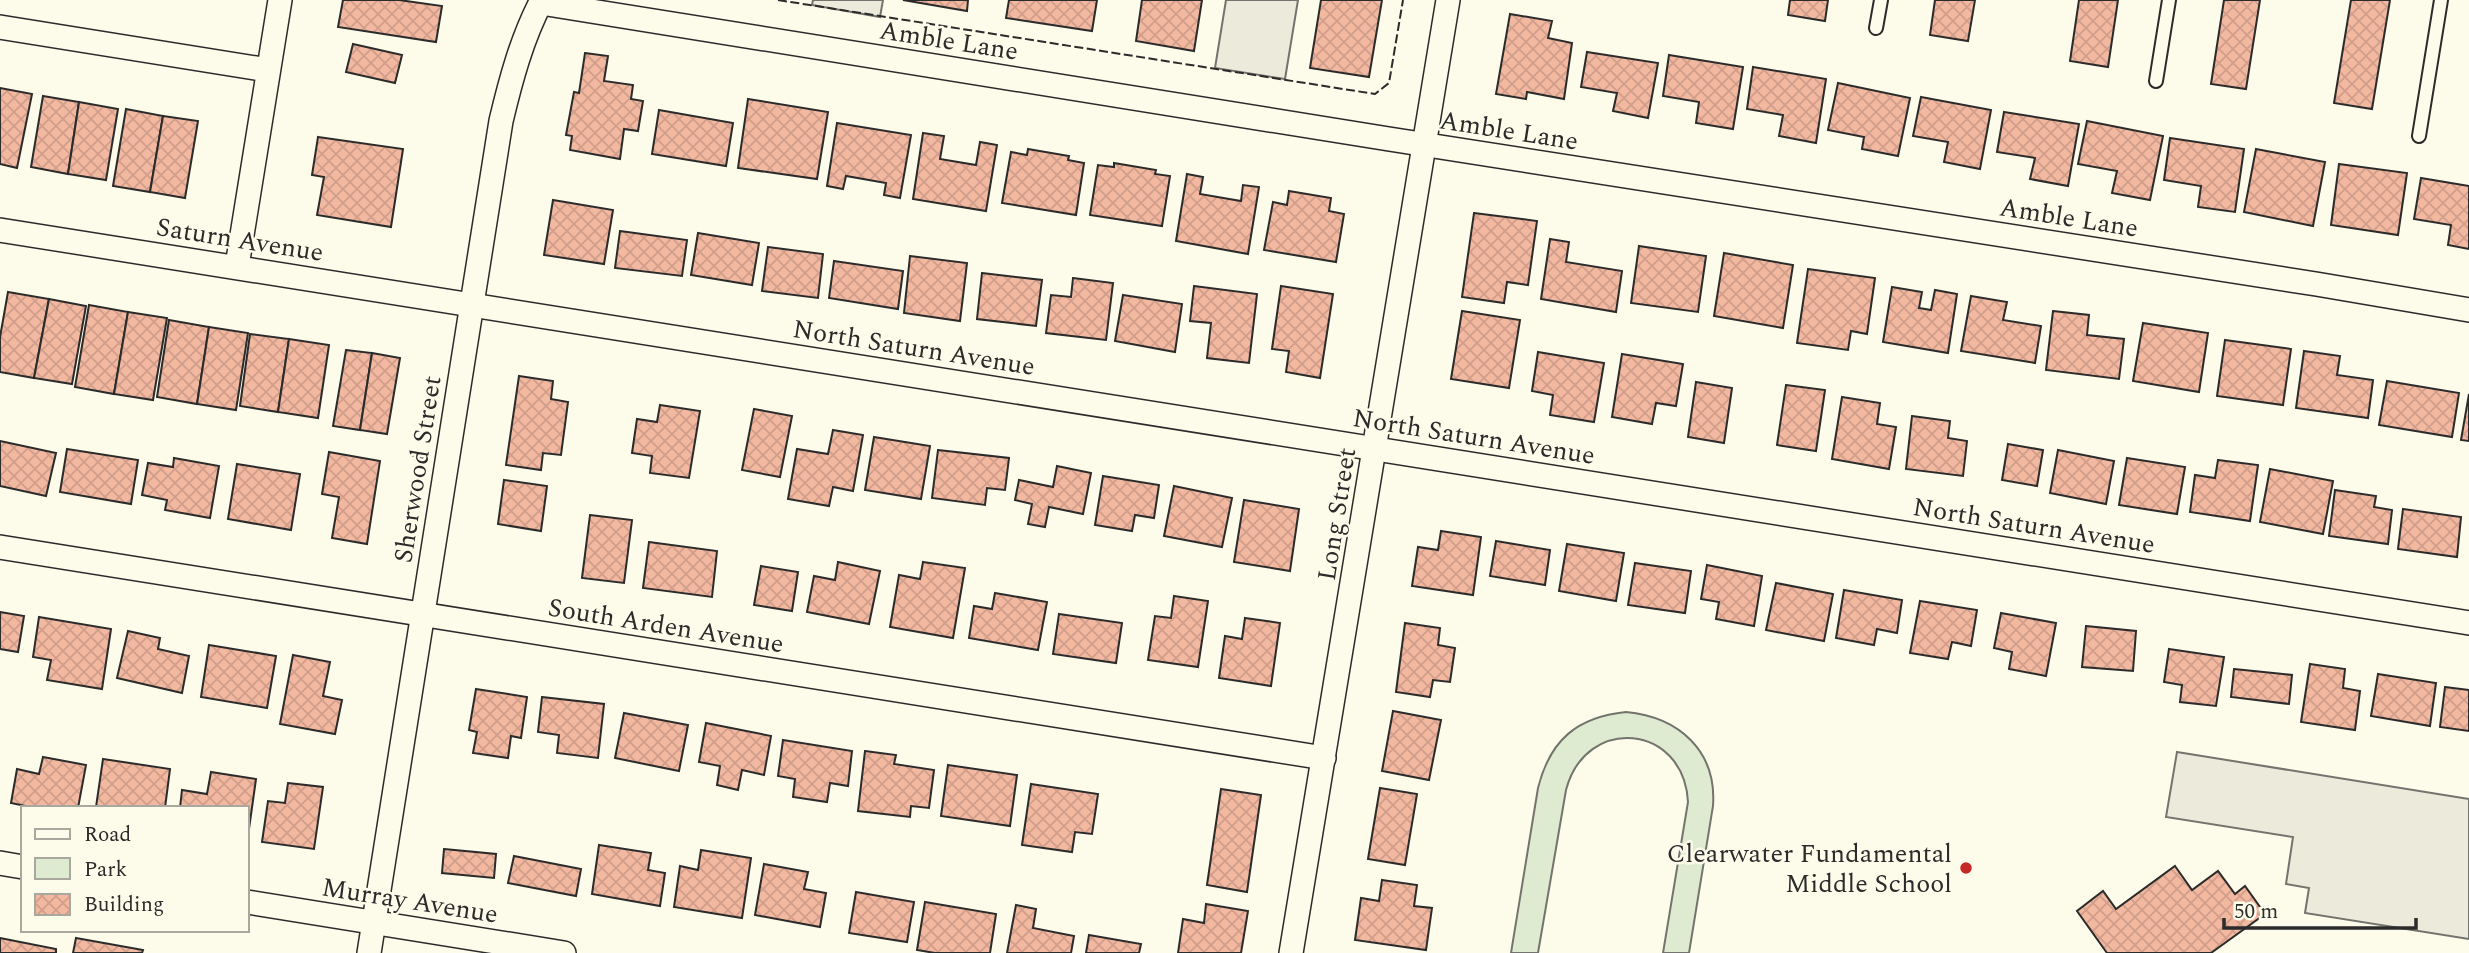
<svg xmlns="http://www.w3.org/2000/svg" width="2469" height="953" viewBox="0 0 2469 953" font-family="Spectral,serif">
  <defs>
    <pattern id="building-cross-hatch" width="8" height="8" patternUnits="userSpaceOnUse" patternTransform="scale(1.75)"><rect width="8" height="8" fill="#f2b8a0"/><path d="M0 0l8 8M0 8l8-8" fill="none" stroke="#d09e8a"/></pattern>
  </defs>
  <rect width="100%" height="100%" fill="#fdfbea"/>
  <path fill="#deebd1" stroke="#74746e" stroke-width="2" d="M1626,712C1679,717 1717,751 1713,806L1689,953H1663L1688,802C1684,724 1586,714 1566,790L1538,953H1511L1538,788C1550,740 1577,717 1626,712Z"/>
  <g fill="#eceadb" stroke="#74746e" stroke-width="2">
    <polygon points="813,0 883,0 880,17 812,5"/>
    <polygon points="1226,0 1298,0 1285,79 1215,68"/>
    <polygon points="2177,752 2469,799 2469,939 2305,913 2309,888 2286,884 2293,837 2166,817"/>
  </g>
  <g fill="url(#building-cross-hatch)" stroke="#2b2b2b" stroke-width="2">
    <polygon points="343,0 399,0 442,6 436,42 338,27"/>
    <polygon points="903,0 968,0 967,11"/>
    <polygon points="1009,0 1097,0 1092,31 1006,18"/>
    <polygon points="1142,0 1202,0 1194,51 1136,41"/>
    <polygon points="1321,0 1382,0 1369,77 1310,68"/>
    <polygon points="1790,0 1828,0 1825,21 1788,15"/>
    <polygon points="1935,0 1975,0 1968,41 1930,35"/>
    <polygon points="2079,0 2118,0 2108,67 2070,61"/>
    <polygon points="2224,0 2260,0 2246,89 2211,84"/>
    <polygon points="2351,0 2390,0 2372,109 2334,103"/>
    <polygon points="1510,14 1552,21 1548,38 1572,43 1564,99 1527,92 1526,99 1496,94"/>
    <polygon points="353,44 402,55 395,83 346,72"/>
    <polygon points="1587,52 1658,63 1648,118 1613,111 1617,93 1581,87"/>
    <polygon points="585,53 608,56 604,81 633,85 631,99 643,101 638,131 624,129 620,159 570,150 572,136 566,135 574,92 579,93"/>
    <polygon points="1669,55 1743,67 1733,129 1696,123 1699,102 1663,96"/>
    <polygon points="1753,67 1826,79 1816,143 1779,136 1783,115 1747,109"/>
    <polygon points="1838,83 1910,98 1898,156 1862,149 1864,137 1828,130"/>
    <polygon points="0,88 32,94 17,168 0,164"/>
    <polygon points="43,96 79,102 68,174 31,167"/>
    <polygon points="1921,97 1991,110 1980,169 1944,162 1948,142 1913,136"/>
    <polygon points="748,99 828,112 817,179 738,168"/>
    <polygon points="79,102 118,109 106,180 68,174"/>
    <polygon points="126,109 163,116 150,192 113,186"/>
    <polygon points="659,110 733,123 726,166 652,154"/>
    <polygon points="2004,112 2079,124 2068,186 2030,179 2035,158 1997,152"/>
    <polygon points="163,116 198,121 185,198 150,192"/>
    <polygon points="2087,121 2163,136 2150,200 2112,193 2117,171 2078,164"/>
    <polygon points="837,123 911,135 900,198 884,195 886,183 846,176 843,189 827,186"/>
    <polygon points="923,133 944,136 940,159 976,165 980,142 997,145 986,211 913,199"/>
    <polygon points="318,137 403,149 391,227 317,215 324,177 312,175"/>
    <polygon points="2170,138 2244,149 2235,212 2198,207 2201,186 2164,180"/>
    <polygon points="1028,149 1069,156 1068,160 1084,163 1076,215 1002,203 1011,152 1027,155"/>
    <polygon points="2256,149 2325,162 2313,226 2244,212"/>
    <polygon points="1114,163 1156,170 1155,174 1170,176 1162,226 1090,215 1098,165 1114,167"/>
    <polygon points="2339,164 2407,173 2398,235 2331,225"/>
    <polygon points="1187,174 1203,177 1200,194 1241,201 1243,185 1259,187 1248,254 1176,241"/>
    <polygon points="2421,178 2469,186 2469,249 2448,245 2451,225 2414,219"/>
    <polygon points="1289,191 1331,198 1329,211 1344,214 1336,262 1264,250 1273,202 1287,205"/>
    <polygon points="553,200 613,210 604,264 544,255"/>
    <polygon points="1474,213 1537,221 1528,285 1507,282 1504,303 1462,297"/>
    <polygon points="620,231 687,240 682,276 615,268"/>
    <polygon points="698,233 759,243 752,285 691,275"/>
    <polygon points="1550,239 1569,242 1566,262 1622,271 1616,312 1541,299"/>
    <polygon points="1639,246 1706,256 1698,312 1631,303"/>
    <polygon points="768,247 823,254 818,298 762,291"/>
    <polygon points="1724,253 1793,265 1783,328 1714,316"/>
    <polygon points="910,256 967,263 960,321 904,313"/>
    <polygon points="834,261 903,271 898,309 829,298"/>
    <polygon points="1808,269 1875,278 1867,334 1851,331 1848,350 1797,343"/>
    <polygon points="982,273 1042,280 1036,326 977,319"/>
    <polygon points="1073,278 1113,283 1106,340 1046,333 1051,295 1071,297"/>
    <polygon points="1194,286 1257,294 1249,363 1207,358 1211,323 1190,321"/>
    <polygon points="1281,286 1333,294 1320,378 1286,372 1289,351 1272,349"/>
    <polygon points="1892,287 1922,292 1919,308 1931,310 1935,290 1957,294 1948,353 1883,342"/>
    <polygon points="8,292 49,299 34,378 0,372 0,337"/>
    <polygon points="1123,295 1182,304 1175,352 1115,341"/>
    <polygon points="1971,296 2007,302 2003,320 2041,326 2035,363 1961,351"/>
    <polygon points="49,299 86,306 72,384 34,378"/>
    <polygon points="89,305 128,312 114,394 75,387"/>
    <polygon points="1462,311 1520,320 1509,388 1451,379"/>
    <polygon points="2053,311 2089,315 2087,335 2124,339 2119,379 2046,370"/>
    <polygon points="128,312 167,318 153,400 114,394"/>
    <polygon points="169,320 209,327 197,404 157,397"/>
    <polygon points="2143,323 2208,333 2199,392 2133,381"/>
    <polygon points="209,327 248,333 236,410 197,404"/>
    <polygon points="250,334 289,339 278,412 240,406"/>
    <polygon points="289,339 329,345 318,418 278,412"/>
    <polygon points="2225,340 2291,349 2283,405 2217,396"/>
    <polygon points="346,350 372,353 360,430 333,426"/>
    <polygon points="2304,351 2340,356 2337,375 2373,380 2368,418 2296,408"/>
    <polygon points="1538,352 1604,363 1594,422 1550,415 1553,395 1532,391"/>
    <polygon points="372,353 400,358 387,434 360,430"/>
    <polygon points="1622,354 1683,364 1676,406 1656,403 1652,424 1612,417"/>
    <polygon points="519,376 553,381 551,399 568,402 561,455 543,453 541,470 506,465"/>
    <polygon points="2387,381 2459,393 2452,437 2379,425"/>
    <polygon points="1696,382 1732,388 1724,443 1688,437"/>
    <polygon points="1786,385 1825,390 1816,451 1777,445"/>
    <polygon points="2469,394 2469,441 2461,440"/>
    <polygon points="1842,397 1880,403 1877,424 1896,427 1889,469 1832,459"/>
    <polygon points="660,405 700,411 689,478 650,473 652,456 632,453 637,419 657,422"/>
    <polygon points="754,409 792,416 780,477 742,470"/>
    <polygon points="1912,416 1950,421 1948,438 1967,441 1963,476 1906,469"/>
    <polygon points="833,430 863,435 853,491 833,487 829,506 788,499 797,449 828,454"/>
    <polygon points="874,437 930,446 921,499 865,490"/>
    <polygon points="0,441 56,453 46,496 0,486"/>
    <polygon points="2008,444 2043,450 2037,486 2002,480"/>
    <polygon points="67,449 138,460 131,504 60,492"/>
    <polygon points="938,450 1009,458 1005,490 987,488 985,505 932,498"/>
    <polygon points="2058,450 2114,461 2106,504 2050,493"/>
    <polygon points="329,452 380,461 367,544 332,538 339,497 322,494"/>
    <polygon points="174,458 219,466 210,518 165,510 167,500 142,495 148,463 173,467"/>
    <polygon points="2127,458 2185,467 2177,514 2119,505"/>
    <polygon points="2218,460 2258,465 2250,521 2190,512 2195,475 2215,478"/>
    <polygon points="237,464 300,474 291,530 228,519"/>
    <polygon points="1057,466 1091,473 1083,514 1049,507 1045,527 1028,524 1032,504 1015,500 1019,480 1053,487"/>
    <polygon points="2270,469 2333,481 2323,534 2260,522"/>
    <polygon points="1103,476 1159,485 1154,518 1135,515 1132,531 1095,525"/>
    <polygon points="504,480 547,486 541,531 498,524"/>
    <polygon points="1174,486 1232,498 1222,547 1164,536"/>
    <polygon points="2335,490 2376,496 2374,507 2392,510 2388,544 2329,536"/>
    <polygon points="1244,500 1299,509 1290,571 1234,562"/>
    <polygon points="2403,509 2461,517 2457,557 2398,549"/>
    <polygon points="590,515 632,520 624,583 582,578"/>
    <polygon points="1441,531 1481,537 1473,595 1412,586 1418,547 1438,550"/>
    <polygon points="1496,541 1550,550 1545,585 1490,576"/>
    <polygon points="649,542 717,551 712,597 643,588"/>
    <polygon points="1567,544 1624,553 1616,601 1559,591"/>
    <polygon points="838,562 880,571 869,624 807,612 814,576 835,580"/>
    <polygon points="923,562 965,568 953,638 890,627 899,575 920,579"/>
    <polygon points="1635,563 1691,571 1685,613 1628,605"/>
    <polygon points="1707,565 1762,576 1754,626 1716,619 1719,602 1701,599"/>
    <polygon points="761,566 798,572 792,611 754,605"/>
    <polygon points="1776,583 1833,594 1824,641 1766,630"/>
    <polygon points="1844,590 1902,600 1897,633 1877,629 1874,645 1836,638"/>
    <polygon points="995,593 1047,602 1038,650 969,638 974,606 992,609"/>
    <polygon points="1174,596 1208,601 1198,667 1148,660 1155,616 1171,618"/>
    <polygon points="1920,601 1977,610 1971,646 1952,642 1948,659 1910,653"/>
    <polygon points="0,612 24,616 18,652 0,649"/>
    <polygon points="2001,613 2056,623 2046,676 2009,669 2012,652 1994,648"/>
    <polygon points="1059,614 1122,623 1116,663 1053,654"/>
    <polygon points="39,617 111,629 102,689 47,680 51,660 33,657"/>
    <polygon points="1245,618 1280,623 1271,686 1219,678 1225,636 1242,639"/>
    <polygon points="1405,623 1440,628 1438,645 1455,648 1450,682 1433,680 1430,697 1396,692"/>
    <polygon points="2086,626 2136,631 2133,671 2082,667"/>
    <polygon points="128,631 160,638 158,649 189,656 182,693 117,678"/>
    <polygon points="209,645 276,656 267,708 201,697"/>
    <polygon points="2169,649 2224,657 2216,706 2180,702 2182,685 2164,682"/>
    <polygon points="293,655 330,662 323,696 342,700 335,734 280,724"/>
    <polygon points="2310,664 2345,669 2343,688 2360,691 2355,730 2301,722"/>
    <polygon points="2234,669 2292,675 2289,704 2231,697"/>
    <polygon points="2378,674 2436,683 2430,726 2371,716"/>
    <polygon points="2445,687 2469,690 2469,731 2440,727"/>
    <polygon points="476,689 527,697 521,738 511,736 508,758 473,753 477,732 469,730"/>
    <polygon points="542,697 604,704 598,758 557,753 559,735 538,732"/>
    <polygon points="1393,711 1441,720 1429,780 1382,771"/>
    <polygon points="624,713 688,725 679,771 615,758"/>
    <polygon points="706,723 771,736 764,775 742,770 738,790 717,785 720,766 699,762"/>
    <polygon points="783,740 852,751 848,786 830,783 827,802 793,797 795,779 778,776"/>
    <polygon points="865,751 896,755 894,764 934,770 929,808 911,806 910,817 858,811"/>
    <polygon points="43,757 86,765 78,808 35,808 11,803 17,769 39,774"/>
    <polygon points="103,759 170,769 165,808 96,807"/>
    <polygon points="948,765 1017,775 1010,826 941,816"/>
    <polygon points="211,772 256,779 247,843 247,808 180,808 182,790 207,794"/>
    <polygon points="288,783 323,787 314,849 262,842 268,801 285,803"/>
    <polygon points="1031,784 1098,794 1092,834 1075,832 1072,852 1022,845"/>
    <polygon points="1380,788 1417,794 1405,865 1368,859"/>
    <polygon points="1221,789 1261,795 1247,892 1207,885"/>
    <polygon points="599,845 651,853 648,870 665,873 660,906 592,894"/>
    <polygon points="444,849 496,854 494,878 442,873"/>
    <polygon points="701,850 751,858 742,918 674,907 680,866 698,870"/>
    <polygon points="514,856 581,869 576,896 508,883"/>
    <polygon points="764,864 808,872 804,889 826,893 820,927 755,915"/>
    <polygon points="2175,866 2192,890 2218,871 2235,894 2245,886 2265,914 2211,953 2107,953 2077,911 2103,891 2116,909"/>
    <polygon points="1382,880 1417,885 1414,906 1432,908 1426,950 1355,940 1361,898 1379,901"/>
    <polygon points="856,892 914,902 907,942 849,933"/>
    <polygon points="925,902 996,914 990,953 935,953 917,950"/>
    <polygon points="1206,904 1248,911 1241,953 1178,953 1183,919 1204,923"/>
    <polygon points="1016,905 1036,909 1033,928 1074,936 1071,953 1007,953"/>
    <polygon points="1089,935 1141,944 1139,953 1086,953"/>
    <polygon points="0,938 56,949 56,953 0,953"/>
    <polygon points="76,938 143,950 142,953 73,953"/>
  </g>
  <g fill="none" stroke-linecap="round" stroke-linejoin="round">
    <g stroke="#2b2b2b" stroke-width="16">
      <g id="lane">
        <polyline points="1876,28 1881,0"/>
        <polyline points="2156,81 2169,0"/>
        <polyline points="2419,136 2441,0"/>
      </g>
    </g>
    <g stroke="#2b2b2b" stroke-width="26">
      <g id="street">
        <polyline points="541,3 1389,139 2316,284 2469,310"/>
        <polyline points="0,27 268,70"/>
        <polyline points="0,230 2469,623"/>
        <polyline points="237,266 280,0"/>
        <polyline points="0,547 1324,758"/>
        <polyline points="0,863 23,867"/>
        <polyline points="247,902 564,953"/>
        <path d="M369,953L501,121C511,79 522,38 542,0"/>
        <polyline points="1291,953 1448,0"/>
      </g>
    </g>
    <polyline stroke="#6a6964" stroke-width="4.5" stroke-dasharray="5 3.5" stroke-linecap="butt" points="411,454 424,457"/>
    <use href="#lane" stroke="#fdfbea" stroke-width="12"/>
    <use href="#street" stroke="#fdfbea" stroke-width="23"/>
    <polyline stroke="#2b2b2b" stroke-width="2" stroke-dasharray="9 3.5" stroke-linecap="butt" points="778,0 1375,94 1389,83 1403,0"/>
  </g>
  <circle fill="#c62828" stroke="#fdfbea" stroke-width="2.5" cx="1966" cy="868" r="7"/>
  <g text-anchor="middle" stroke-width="5" stroke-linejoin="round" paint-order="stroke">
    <g font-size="26" fill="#2b2b2b" stroke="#fdfbea">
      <text transform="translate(949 40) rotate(9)" y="9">Amble Lane</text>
      <text transform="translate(1509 130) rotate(9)" y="9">Amble Lane</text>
      <text transform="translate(2069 217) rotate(9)" y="9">Amble Lane</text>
      <text transform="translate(240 239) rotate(9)" y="9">Saturn Avenue</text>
      <text transform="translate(914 347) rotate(9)" y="9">North Saturn Avenue</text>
      <text transform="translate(1474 436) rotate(9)" y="9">North Saturn Avenue</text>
      <text transform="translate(417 469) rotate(-81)" y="9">Sherwood Street</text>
      <text transform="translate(1336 514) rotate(-81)" y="9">Long Street</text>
      <text transform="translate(2034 525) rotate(9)" y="9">North Saturn Avenue</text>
      <text transform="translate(666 625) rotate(9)" y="9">South Arden Avenue</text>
      <text transform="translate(410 900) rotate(9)" y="9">Murray Avenue</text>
    </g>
    <g font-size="26" fill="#2b2b2b" stroke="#fdfbea" text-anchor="end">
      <text x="1952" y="862">Clearwater Fundamental<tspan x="1952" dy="30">Middle School</tspan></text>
    </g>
  </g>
  <rect x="21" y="806" width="228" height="126" fill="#fdfbea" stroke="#a9a89e" stroke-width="2"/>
  <rect x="35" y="829" width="35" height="10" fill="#fdfbea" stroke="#a9a89e" stroke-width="2"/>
  <text x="84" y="841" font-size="21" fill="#2b2b2b">Road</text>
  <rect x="35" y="858" width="35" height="21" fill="#deebd1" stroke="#a9a89e" stroke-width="2"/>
  <text x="84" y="876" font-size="21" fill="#2b2b2b">Park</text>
  <rect x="35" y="894" width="35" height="21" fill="url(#building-cross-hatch)" stroke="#a9a89e" stroke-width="2"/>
  <text x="84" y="911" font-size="21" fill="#2b2b2b">Building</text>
  <path d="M2224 918v10h192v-10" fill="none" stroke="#2b2b2b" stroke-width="3.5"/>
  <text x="2234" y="918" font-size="21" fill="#2b2b2b" stroke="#fdfbea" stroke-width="5" paint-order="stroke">50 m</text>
</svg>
